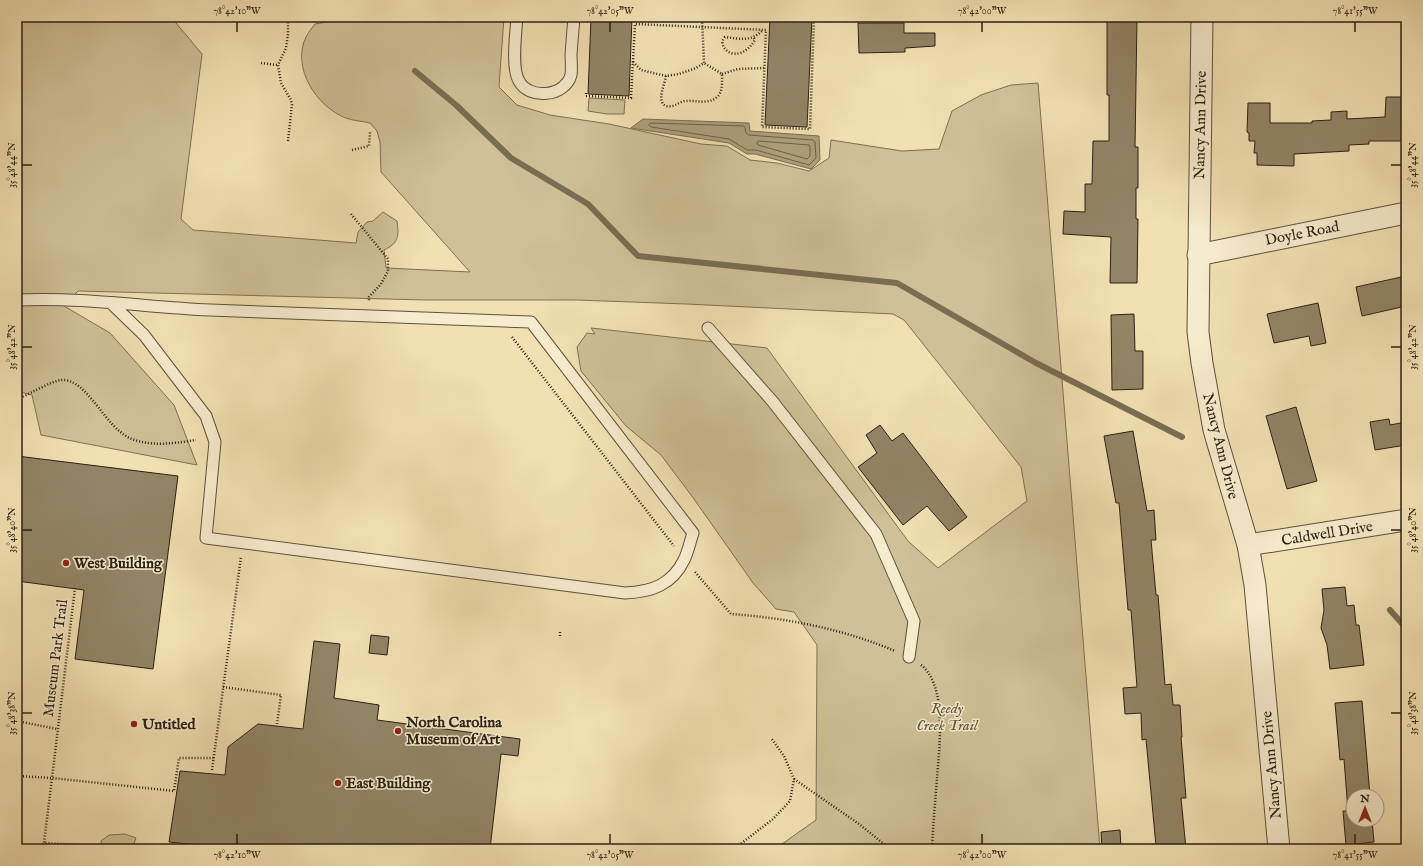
<svg xmlns="http://www.w3.org/2000/svg" width="1423" height="866" viewBox="0 0 1423 866" font-family="'IM FELL English',serif">
  <rect width="100%" height="100%" fill="#f2e0b2"/>
  <filter id="stains"><feTurbulence type="fractalNoise" baseFrequency=".005" numOctaves="4"/><feColorMatrix values="0 0 0 0 .2 0 0 0 0 .09 0 0 0 0 .02 0 0 0 .5 -.17"/></filter>
  <radialGradient id="worn" r=".72"><stop offset=".6" stop-color="#630" stop-opacity="0"/><stop offset="1" stop-color="#630" stop-opacity=".3"/></radialGradient>
  <g fill="#d0c097" stroke="#7e7056">
    <path d="M17,17H171L202,54L181,219L193,230L356,243L358,232L367,222L373,221L383,212L397,221C399,236 399,243 384,250L386,268L470,272L381,172L380,142L377,131L370,123C363,121 353,121 346,118C317,107 291,68 306,37C308,33 312,28 315,24L338,20L341,17H389L438,22L479,19L480,17H504L499,87L517,105L550,115L609,124L701,144L727,146L750,160L777,163L809,171L829,158L831,140L902,151L939,149L952,111L981,95L1011,85L1038,83L1100,849H775L816,820L817,645L794,612L776,609L753,583L694,499L661,455L626,426L581,371L577,347L587,333L595,334L591,328L767,348L908,541L938,568L1027,501L1021,467L904,320L893,314L686,304L577,300H426L78,291L64,306L110,333L174,405L197,465L41,435L32,395L17,391Z"/>
    <polygon points="589,98 625,100 624,114 607,114 588,111"/>
    <polygon points="125,834 136,838 132,849 102,849 101,841 109,835"/>
  </g>
  <polygon fill="#ae9f7c" stroke="#7a6d52" points="643,119 749,123 750,131 819,136 820,160 811,169 755,154 747,154 729,143 631,128"/>
  <g fill="none" stroke-linecap="round" stroke-linejoin="round">
    <g stroke="#6c6048" stroke-width="1">
      <polygon points="651,123 744,126 745,128 746,133 749,135 813,140 815,142 816,158 809,165 756,150 747,150 729,139 651,127 649,125"/>
      <polygon points="759,141 809,145 810,146 810,156 807,159 758,145 757,143"/>
    </g>
    <g stroke="#7a6d52" stroke-width="6">
      <polyline points="415,71 456,105 511,158 588,204 638,256 897,283 1036,363 1182,437"/>
      <polyline points="1390,610 1406,628"/>
    </g>
  </g>
  <g fill="#928466" stroke="#2b2114">
    <polygon points="591,17 632,17 629,96 588,94"/>
    <polygon points="770,17 812,17 807,127 765,125"/>
    <polygon points="1107,18 1137,18 1135,147 1138,147 1138,188 1136,188 1136,219 1138,219 1137,283 1110,283 1111,237 1063,234 1064,211 1085,212 1085,184 1092,184 1093,141 1109,141 1109,95 1107,95"/>
    <polygon points="858,23 904,23 904,33 935,33 935,46 905,48 905,52 859,53"/>
    <polygon points="1386,97 1403,97 1403,110 1406,110 1406,141 1369,141 1369,144 1349,145 1349,151 1294,154 1294,166 1257,165 1257,153 1254,153 1255,141 1249,141 1249,133 1247,132 1248,103 1270,103 1270,123 1312,123 1312,121 1331,120 1331,112 1347,111 1347,119 1385,117"/>
    <polygon points="1406,276 1406,306 1362,316 1356,287"/>
    <polygon points="1318,303 1326,343 1311,346 1309,336 1274,343 1267,314"/>
    <polygon points="1134,314 1135,351 1143,351 1143,389 1112,390 1111,315"/>
    <polygon points="1296,407 1317,481 1287,489 1266,416"/>
    <polygon points="1389,419 1390,425 1406,422 1406,445 1375,450 1370,422"/>
    <polygon points="880,425 892,441 903,433 967,517 949,531 927,506 903,525 858,467 877,453 866,435"/>
    <polygon points="1133,431 1147,511 1154,510 1156,540 1151,540 1156,595 1158,595 1165,685 1171,684 1173,705 1180,705 1182,737 1181,737 1186,798 1181,798 1186,849 1159,849 1159,846 1156,846 1146,739 1142,740 1141,713 1125,714 1123,688 1137,687 1131,610 1128,610 1119,503 1116,503 1104,436"/>
    <polygon points="17,456 178,476 153,669 75,659 84,590 17,581"/>
    <polygon points="1345,587 1347,606 1354,605 1356,625 1359,625 1364,665 1330,669 1327,645 1321,628 1324,610 1322,589"/>
    <polygon points="371,635 389,637 387,655 369,653"/>
    <polygon points="314,641 340,644 334,698 379,705 377,720 520,739 518,756 501,754 490,849 216,849 215,847 169,842 180,771 225,775 228,747 258,724 303,729"/>
    <polygon points="1362,701 1370,796 1353,796 1353,820 1372,820 1374,842 1346,845 1343,811 1348,811 1344,759 1340,760 1335,703"/>
    <polygon points="1120,830 1121,849 1102,849 1101,832"/>
  </g>
  <g fill="none" stroke-linecap="round" stroke-linejoin="round">
    <g stroke="#5d513c" stroke-width="13">
      <g id="service">
        <path d="M517,17C516,33 511,68 519,81C529,100 565,97 571,75C572,69 571,60 571,54C572,41 573,29 574,17"/>
        <path d="M17,300C82,297 146,307 210,310C317,315 424,317 531,322L693,533C690,542 688,552 684,560C672,585 651,592 625,593L206,538L215,442L206,416L144,335L111,303"/>
        <polyline points="708,328 773,402 876,534 914,621 909,657"/>
      </g>
    </g>
    <g stroke="#5d513c" stroke-width="23">
      <g id="minor">
        <polyline points="1202,17 1198,332 1202,363 1214,430 1248,545 1255,585 1279,849"/>
        <polyline points="1198,255 1406,213"/>
        <polyline points="1248,545 1406,520"/>
      </g>
    </g>
    <g stroke="#2b2114" stroke-width="2.5" stroke-dasharray="1 2" stroke-linecap="butt">
      <path d="M754,38L755,40C737,68 715,46 725,37C740,39 751,42 763,30"/>
      <polyline points="633,62 641,70 666,76 679,74 696,68 704,63 702,17"/>
      <polyline points="261,63 278,65"/>
      <polyline points="722,74 738,69 764,68"/>
      <path d="M666,76C665,84 658,97 663,104C666,107 671,107 675,105C678,104 682,101 686,101C696,100 708,105 717,97C723,92 722,82 722,74L704,63"/>
      <polyline points="586,93 586,96 631,98 635,24 766,30 762,127 810,129 814,17"/>
      <polyline points="288,141 292,105 291,100 281,83 278,65 286,48 288,34 288,17"/>
      <polyline points="352,150 369,146 370,131"/>
      <polyline points="351,214 388,259 388,271 381,284 369,297 369,301"/>
      <polyline points="512,337 674,546"/>
      <path d="M17,396L22,397C31,393 52,381 61,380C88,378 105,429 132,439C152,447 176,443 196,440"/>
      <path d="M695,572L731,614C787,618 843,629 895,651"/>
      <polyline points="75,588 52,778 174,791 179,758 214,758"/>
      <polyline points="560,636 560,632"/>
      <path d="M921,665C948,686 939,748 937,779C935,802 933,826 932,849"/>
      <polyline points="223,687 281,695 277,724"/>
      <polyline points="17,721 57,729"/>
      <polyline points="212,770 241,557"/>
      <polyline points="17,776 52,778 44,843 97,846 98,849"/>
      <polyline points="794,779 859,824 890,849"/>
      <polyline points="39,849 44,843"/>
      <polyline points="734,849 773,819 790,801 794,779 784,756 771,738"/>
    </g>
    <use href="#service" stroke="#f7ebcd" stroke-width="11"/>
    <use href="#minor" stroke="#f7ebcd" stroke-width="21"/>
  </g>
  <path fill="none" stroke="#2b2114" stroke-width="1.5" d="M237,22V32M610,22V32M982,22V32M1355,22V32M22,165H32M1391,165H1401M22,347H32M1391,347H1401M22,530H32M1391,530H1401M22,713H32M1391,713H1401M237,834V844M610,834V844M982,834V844M1355,834V844"/>
  <g fill="#8f2418" stroke="#f7ebcd" stroke-width="1.5">
    <circle cx="66" cy="563" r="4"/>
    <circle cx="134" cy="724" r="4"/>
    <circle cx="398" cy="731" r="4"/>
    <circle cx="338" cy="783" r="4"/>
  </g>
  <g text-anchor="middle" stroke-width="3" stroke-linejoin="round" paint-order="stroke">
    <g font-size="15" fill="#2b2114" stroke="#f7ebcd">
      <text transform="translate(1200 125) rotate(-89)" y="5">Nancy Ann Drive</text>
      <text transform="translate(1302 233) rotate(-11)" y="5">Doyle Road</text>
      <text transform="translate(1221 446) rotate(76)" y="5">Nancy Ann Drive</text>
      <text transform="translate(1327 533) rotate(-9)" y="5">Caldwell Drive</text>
      <text transform="translate(55 658) rotate(-83)" y="5">Museum Park Trail</text>
      <text transform="translate(1271 765) rotate(-95)" y="5">Nancy Ann Drive</text>
    </g>
    <g font-size="15" font-weight="bold" fill="#2b2114" stroke="#f7ebcd" text-anchor="start">
      <text x="74" y="568">West Building</text>
      <text x="406" y="727">North Carolina<tspan x="406" dy="17">Museum of Art</tspan></text>
      <text x="142" y="729">Untitled</text>
      <text x="346" y="788">East Building</text>
    </g>
    <g font-size="15" font-style="italic" fill="#5d513b" stroke="#f7ebcd">
      <text x="947" y="713">Reedy<tspan x="947" dy="17">Creek Trail</tspan></text>
    </g>
  </g>
  <rect width="1423" height="866" fill="none" stroke="#f2e0b2" stroke-width="44"/>
  <g transform="translate(1365 808)"><circle r="19" fill="#f7ebcd" stroke="#a59a83"/>
  <path d="M0-3L7 15L0 10L-7 15Z" fill="#8f2418"/>
  <text y="-6" font-size="11" font-weight="bold" text-anchor="middle" fill="#2b2114">N</text>
  </g>
  <rect x="22" y="22" width="1379" height="822" fill="none" stroke="#2b2114" stroke-width="1.5"/>
  <g font-size="10" text-anchor="middle" fill="#2b2114">
    <text x="237" y="14">78°42'10"W</text>
    <text x="610" y="14">78°42'05"W</text>
    <text x="982" y="14">78°42'00"W</text>
    <text x="1355" y="14">78°41'55"W</text>
    <text transform="translate(11 165) rotate(-90)" y="4">35°48'44"N</text>
    <text transform="translate(1412 165) rotate(-90)" y="4">35°48'44"N</text>
    <text transform="translate(11 347) rotate(-90)" y="4">35°48'42"N</text>
    <text transform="translate(1412 347) rotate(-90)" y="4">35°48'42"N</text>
    <text transform="translate(11 530) rotate(-90)" y="4">35°48'40"N</text>
    <text transform="translate(1412 530) rotate(-90)" y="4">35°48'40"N</text>
    <text transform="translate(11 713) rotate(-90)" y="4">35°48'38"N</text>
    <text transform="translate(1412 713) rotate(-90)" y="4">35°48'38"N</text>
    <text x="237" y="858">78°42'10"W</text>
    <text x="610" y="858">78°42'05"W</text>
    <text x="982" y="858">78°42'00"W</text>
    <text x="1355" y="858">78°41'55"W</text>
  </g>
  <rect width="100%" height="100%" filter="url(#stains)"/>
  <rect width="100%" height="100%" fill="url(#worn)"/>
</svg>
